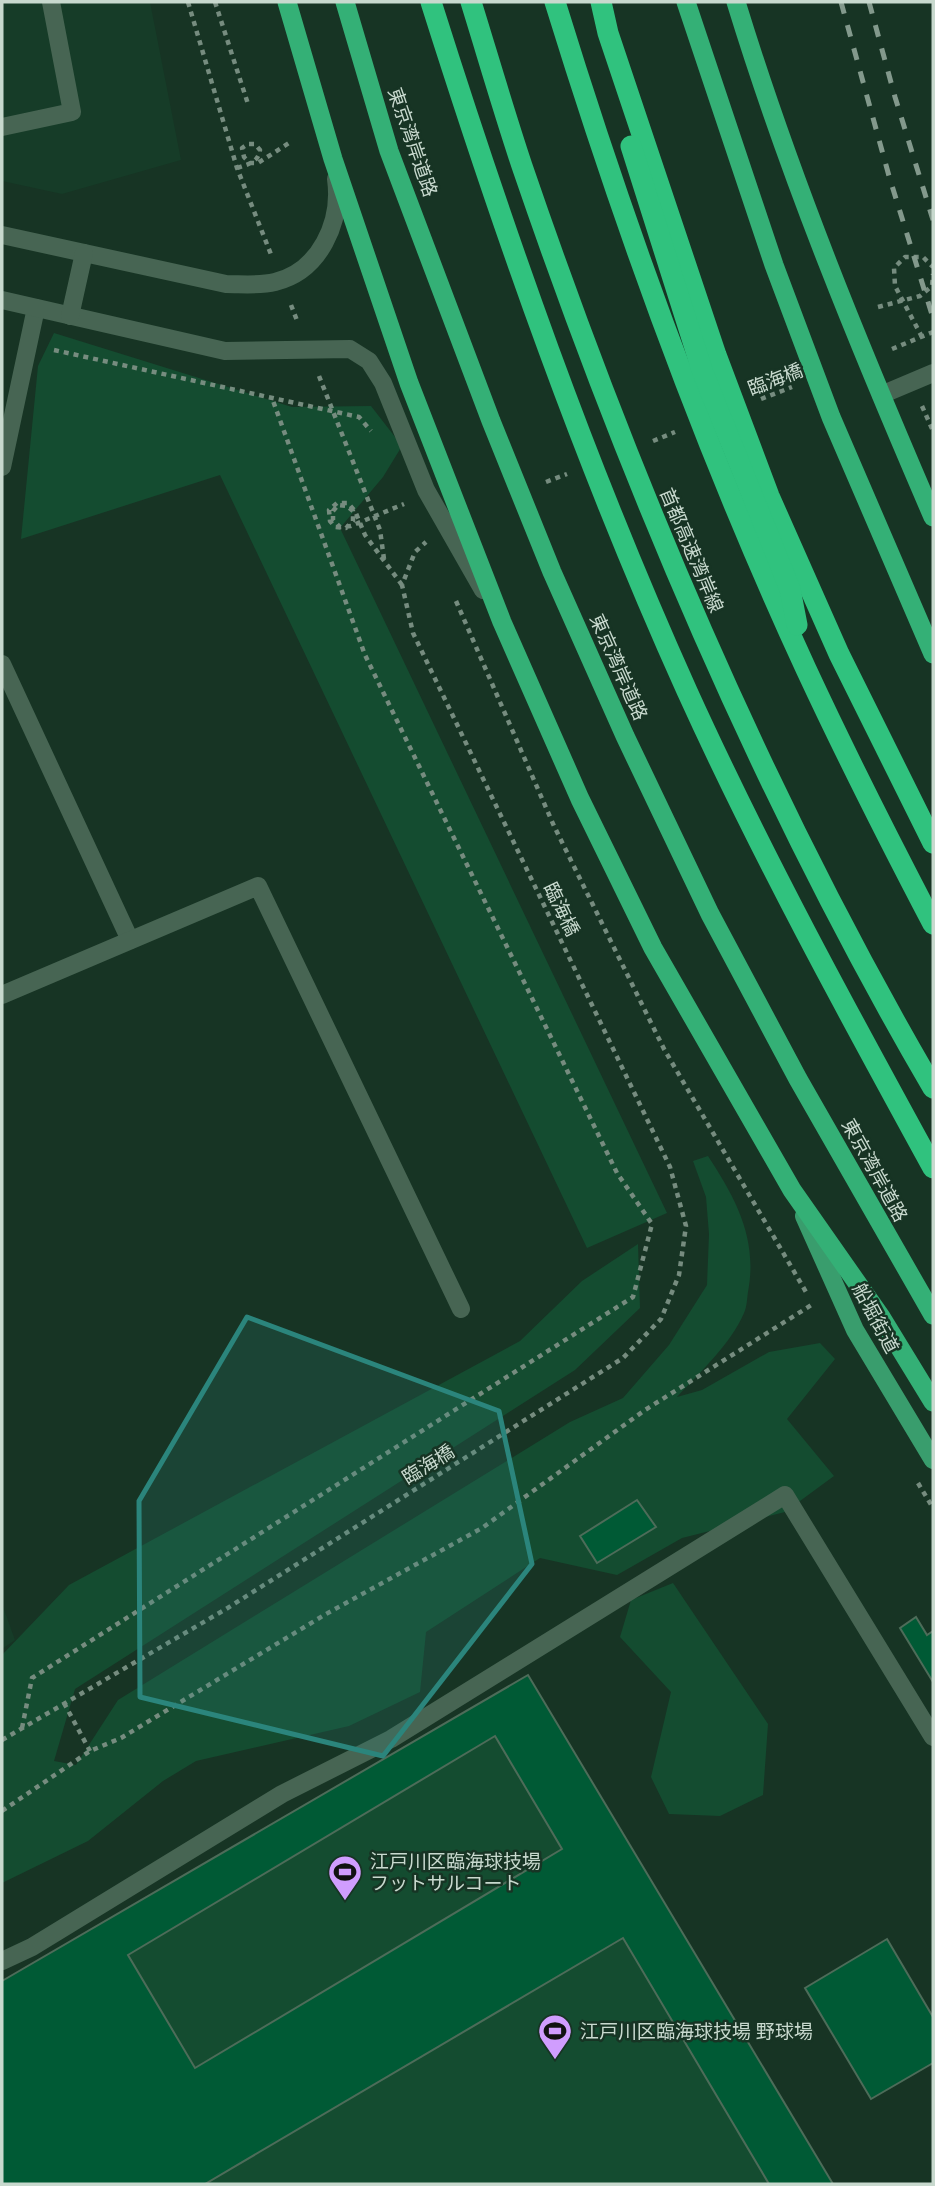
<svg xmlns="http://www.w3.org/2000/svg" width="935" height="2186" viewBox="0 0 935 2186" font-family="'PT Sans','Noto Sans JP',sans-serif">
  <rect width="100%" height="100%" fill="#173424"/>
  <g fill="#163c28">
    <polygon points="2,2 150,2 181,160 62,194 2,181"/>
    <polygon points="2,1604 15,1640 2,1649"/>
  </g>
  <g fill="#144c30">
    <polygon points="54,333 292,407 371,406 402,446 383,477 340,528 667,1213 587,1248 220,475 21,539 38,366"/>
    <path d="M708,1156C736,1199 758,1239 748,1292C747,1298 747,1307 744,1313C730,1345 701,1371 677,1397L702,1390L769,1352L820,1343L835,1359L787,1419L834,1476L785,1512L682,1538L617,1575L540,1558L426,1632L420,1692L349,1726L196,1761L163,1781L88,1841L2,1883V1655L69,1585L520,1341L582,1281L638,1244L640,1308L575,1370L75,1689L54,1761L76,1765L118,1700L570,1422L623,1398L669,1345L707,1285L709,1234L706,1197L693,1161Z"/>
    <polygon points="673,1583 768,1724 763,1795 720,1816 669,1814 651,1777 671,1692 620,1637 631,1600"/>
    <polygon points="519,1687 814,2184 205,2184 621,1939 497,1726 112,1957 128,1955 495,1736 562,1849 195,2068 137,1971 2,2050 2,1993"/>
  </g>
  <g fill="#005a35" stroke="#4d6c59" stroke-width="2" fill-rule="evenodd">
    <polygon points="637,1500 656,1527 597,1563 580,1536"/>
    <polygon points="916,1617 927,1635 933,1631 933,1682 900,1628"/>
    <path d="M528,1675L833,2184H769L623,1938L205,2184H2V1981ZM495,1736L562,1849L195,2068L128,1955Z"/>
    <polygon points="887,1939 933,2017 933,2063 871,2099 805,1988"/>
  </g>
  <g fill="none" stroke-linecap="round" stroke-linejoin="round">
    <g stroke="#768c7f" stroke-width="4.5" stroke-dasharray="5 5" stroke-linecap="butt">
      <polyline points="188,2 237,168 272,257"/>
      <polyline points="215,2 248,104"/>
      <path d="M237,168C248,164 258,163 260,150L255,144H248L242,148L244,157L250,163H258L289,143"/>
      <polyline points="291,305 298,323"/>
      <polyline points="878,307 920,296 932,286 933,274"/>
      <polyline points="922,337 895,286 894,268 905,257 923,257 933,267"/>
      <polyline points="892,349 933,332"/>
      <polyline points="54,350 359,417 371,431"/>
      <polyline points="319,376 380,530 384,559"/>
      <polyline points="761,399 792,387"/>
      <polyline points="922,406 933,431"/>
      <polyline points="653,441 675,432"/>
      <polyline points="546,482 567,474"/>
      <polyline points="402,585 365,535 355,511 348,503 337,503 329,510 330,521 335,527 346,528 353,521 353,511 347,506 338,505 333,511 333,520 340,527 351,526 404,504"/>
      <polyline points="456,601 554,826 664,1049 806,1292"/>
      <polyline points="918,1483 933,1508"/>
      <polyline points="64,1703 90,1751"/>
      <polyline points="22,1728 32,1678 633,1297 652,1224 617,1173 365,655 272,398"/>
      <polyline points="2,1740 226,1609 623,1358 661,1319 679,1275 686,1226 670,1167 413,633 402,585 415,552 426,542"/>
      <polyline points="2,1811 90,1751 121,1738 326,1614 482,1528 645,1410 813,1304"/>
    </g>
    <g stroke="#476553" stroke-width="18">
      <polyline points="2,127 72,112 51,2"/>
      <polyline points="881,395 933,373"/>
      <polyline points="2,467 36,308"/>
      <polyline points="2,664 130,940"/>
      <polyline points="2,995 258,886 461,1309"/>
      <polyline points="2,1961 32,1947 282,1794 391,1739 785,1495 933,1737"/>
    </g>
    <g stroke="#476553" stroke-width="18">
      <path d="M2,235L226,284C242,284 259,286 275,282C320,271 342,222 336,179"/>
      <polyline points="2,300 225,351 350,349 369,361 383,383 426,490 483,590"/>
      <polyline points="70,316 84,253"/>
    </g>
    <polyline stroke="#399d6d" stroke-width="18" points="804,1216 855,1330 933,1460"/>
    <g stroke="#34b076" stroke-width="19">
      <polyline points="287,2 333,159 409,383 502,622 580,799 653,948 792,1190 881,1317 933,1402"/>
      <polyline points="345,2 389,151 491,421 552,572 625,736 710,914 798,1079 933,1315"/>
      <polyline points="686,2 774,265 831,417 933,654"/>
      <path d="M736,2C790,178 860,348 933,517"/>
    </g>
    <g stroke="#30c27e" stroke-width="21">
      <path d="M431,2C505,236 586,467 687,691C761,854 847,1011 933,1168"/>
      <path d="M471,2C488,57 504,112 522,166C631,485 763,797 933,1088"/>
      <path d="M555,2C625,229 706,453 806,669C846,755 889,840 933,924"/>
      <polyline points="601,2 608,33 716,355 769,496 839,654 933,843"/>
      <polyline points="631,146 703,373 790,589 797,625"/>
    </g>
    <g stroke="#83998c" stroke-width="5" stroke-dasharray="12 12" stroke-linecap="butt">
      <polyline points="841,2 889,176 933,318"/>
      <polyline points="869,2 895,97 933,220"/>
    </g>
  </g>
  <path fill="#2b857c" fill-opacity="0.2" stroke="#2b857c" stroke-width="5" stroke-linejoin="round" d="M247,1317L499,1411L532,1564L383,1756L140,1697L139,1501Z"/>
  <defs>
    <g id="stadium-pin" transform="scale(1.75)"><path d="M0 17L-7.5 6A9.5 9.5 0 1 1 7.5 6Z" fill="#d09dfe" stroke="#173424"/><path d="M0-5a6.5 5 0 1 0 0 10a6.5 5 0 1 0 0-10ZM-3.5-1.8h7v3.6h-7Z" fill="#111"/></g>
  </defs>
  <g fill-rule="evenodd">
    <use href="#stadium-pin" x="345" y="1872"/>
    <use href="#stadium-pin" x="555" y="2031"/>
  </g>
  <g text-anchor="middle" stroke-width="5" stroke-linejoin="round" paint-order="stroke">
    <g font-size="19" fill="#c8d9ce" stroke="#173424">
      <text transform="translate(413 142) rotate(71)" y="7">東京湾岸道路</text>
      <text transform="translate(775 379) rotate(-21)" y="7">臨海橋</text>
      <text transform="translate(692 550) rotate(67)" y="7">首都高速湾岸線</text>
      <text transform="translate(619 667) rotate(66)" y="7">東京湾岸道路</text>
      <text transform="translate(562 909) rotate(64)" y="7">臨海橋</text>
      <text transform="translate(875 1170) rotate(61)" y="7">東京湾岸道路</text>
      <text transform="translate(876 1318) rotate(62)" y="7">船堀街道</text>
      <text transform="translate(428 1464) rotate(-32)" y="7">臨海橋</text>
    </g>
    <g font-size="19" fill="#c8d9ce" stroke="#173424" text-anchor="start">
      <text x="370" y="1868">江戸川区臨海球技場<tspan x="370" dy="22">フットサルコート</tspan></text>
      <text x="580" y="2038">江戸川区臨海球技場 野球場</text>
    </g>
  </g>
  <rect width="935" height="2186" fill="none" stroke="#c8d9ce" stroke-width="7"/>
</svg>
